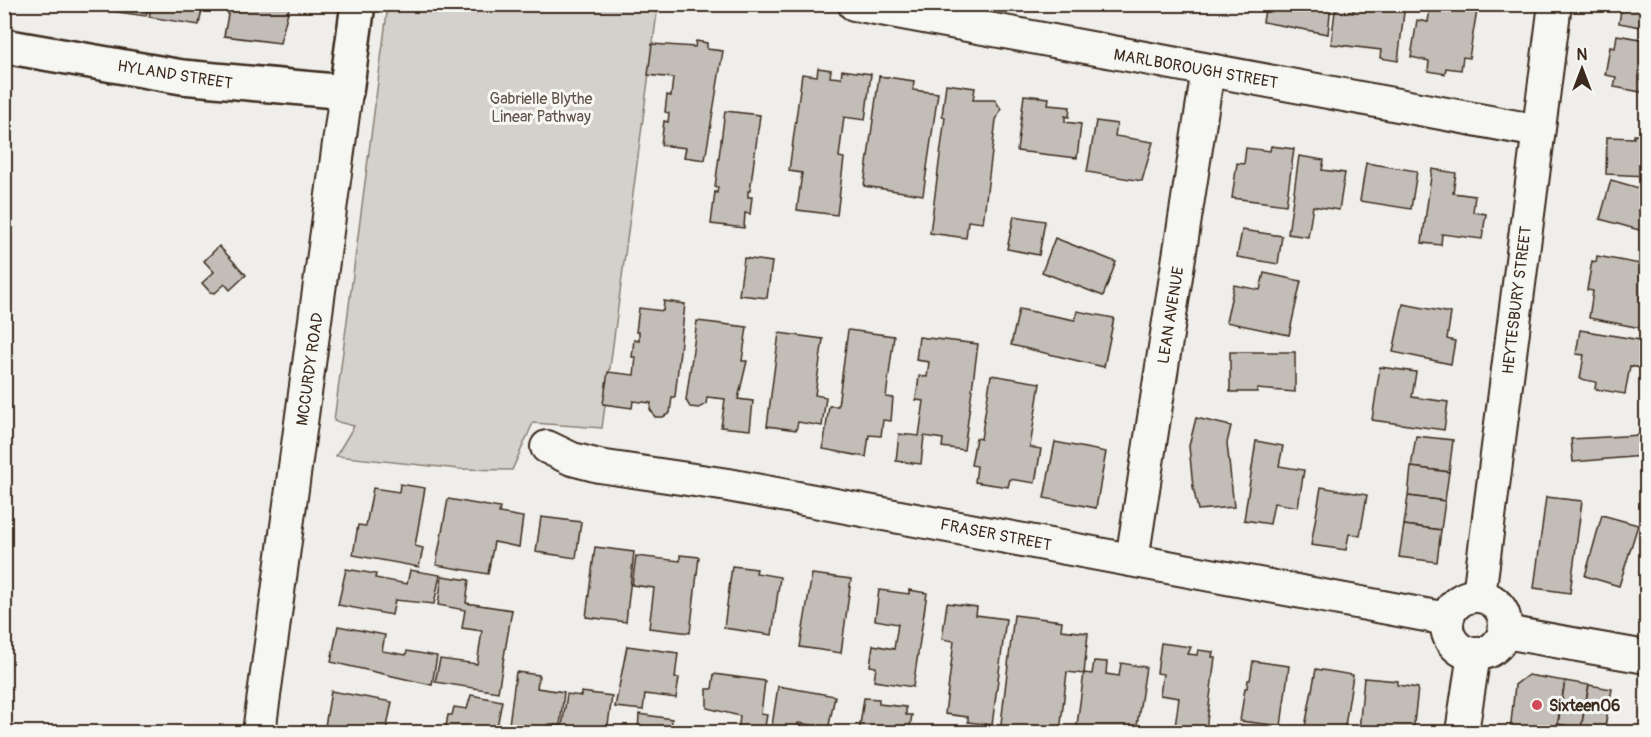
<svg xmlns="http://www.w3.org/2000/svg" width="1651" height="737" viewBox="0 0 1651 737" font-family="Pangolin,sans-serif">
  <rect width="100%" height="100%" fill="#efeeea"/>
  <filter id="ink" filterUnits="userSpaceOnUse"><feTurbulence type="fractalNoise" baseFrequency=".0167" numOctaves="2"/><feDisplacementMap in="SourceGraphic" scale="12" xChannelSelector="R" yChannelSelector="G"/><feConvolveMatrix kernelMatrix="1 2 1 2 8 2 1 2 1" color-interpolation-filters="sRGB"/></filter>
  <g filter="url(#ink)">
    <polygon fill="#d4d1cc" stroke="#887e75" stroke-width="1.5" points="388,5 658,5 602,428 533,423 512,470 459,469 336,456 354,426 334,421"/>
    <g fill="#c2bdb7" stroke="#3b2a1e" stroke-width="1.5">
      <polygon points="98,4 149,4 146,16 97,9"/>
      <polygon points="152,4 203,4 199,25 149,17"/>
      <polygon points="230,4 290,4 280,43 224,36"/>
      <polygon points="1266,4 1331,4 1328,34 1263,22"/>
      <polygon points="1354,4 1405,4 1398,61 1380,58 1381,50 1331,44 1335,11 1353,13"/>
      <polygon points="1447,4 1478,4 1469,58 1463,57 1461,70 1446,68 1445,74 1428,71 1429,61 1411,57 1417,20 1428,22 1430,8 1446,11"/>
      <polygon points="1622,4 1646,4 1646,28 1619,23"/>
      <polygon points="1617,35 1646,40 1646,93 1614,87 1616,77 1605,75 1610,47 1615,48"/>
      <polygon points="696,41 707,43 707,49 723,51 705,160 684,157 686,148 661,145 664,121 668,122 669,113 665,112 667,95 671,96 673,78 648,75 652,44 695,47"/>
      <polygon points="818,68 831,70 830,77 841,78 842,70 871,74 865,120 844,117 839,157 844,158 837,215 797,210 802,173 789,171 802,74 817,76"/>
      <polygon points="879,76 914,81 913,90 938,93 923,195 864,186"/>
      <polygon points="946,84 975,88 973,100 995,100 1001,109 996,120 983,223 968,221 966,238 930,233 945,117 942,116"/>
      <polygon points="1024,95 1049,98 1048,105 1070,107 1069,117 1065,116 1065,122 1081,124 1077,158 1017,151"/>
      <polygon points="725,111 760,115 750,191 748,191 748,197 752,197 750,214 745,213 744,228 711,224 715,192 717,193 718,187 715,187"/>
      <polygon points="1096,121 1117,124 1115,136 1153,142 1142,181 1087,172"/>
      <polygon points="1634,135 1646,136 1646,176 1606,174 1607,137 1634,138"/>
      <polygon points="1271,146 1294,149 1286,205 1232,198 1237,163 1244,164 1246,148 1270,151"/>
      <polygon points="1299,156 1324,160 1322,170 1345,173 1339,210 1313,206 1308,237 1288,234"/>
      <polygon points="1366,163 1417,171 1411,209 1360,201"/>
      <polygon points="1432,169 1456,173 1453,193 1475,196 1473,212 1486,214 1482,239 1442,234 1441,245 1422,243"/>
      <polygon points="1611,180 1646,190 1646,232 1600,219"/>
      <polygon points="1014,216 1045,221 1039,255 1007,249"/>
      <polygon points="1242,230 1282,236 1278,264 1237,257"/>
      <polygon points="1055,238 1116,262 1103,296 1042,272"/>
      <polygon points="219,246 246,275 230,290 225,284 215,293 210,292 202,283 214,272 204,261"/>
      <polygon points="1597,256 1646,265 1646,329 1589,318 1593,291 1587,290 1592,261 1596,262"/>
      <polygon points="744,258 772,262 767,298 739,295"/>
      <polygon points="1264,273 1301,281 1289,335 1226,322 1234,285 1260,290"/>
      <polygon points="664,301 685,304 675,397 672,397 670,413 663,417 655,417 650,409 651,403 633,401 632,408 603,404 608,372 634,375 636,357 632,357 634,340 639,341 639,332 636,332 639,308 663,311"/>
      <polygon points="1403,304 1451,313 1447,339 1455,341 1451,364 1393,352"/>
      <polygon points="1019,309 1075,320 1077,311 1114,318 1104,367 1011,345"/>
      <polygon points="697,321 747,327 742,361 747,361 738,399 753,401 750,430 721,427 725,399 707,397 706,404 699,408 690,407 686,400"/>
      <polygon points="848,330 894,336 886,397 893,398 891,421 883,420 881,436 869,435 866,457 823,449 829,406 838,406"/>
      <polygon points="1580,330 1646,341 1646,369 1630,366 1625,394 1595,389 1596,382 1580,379 1584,355 1576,354"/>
      <polygon points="779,333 823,339 815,395 826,397 822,426 798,422 796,430 767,426"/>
      <polygon points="919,337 978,344 964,450 942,447 943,439 924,436 921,464 896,461 899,434 919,436 924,401 916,400 919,376 927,377 929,362 916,360"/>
      <polygon points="1230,352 1295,352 1295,392 1257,389 1257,392 1230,392"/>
      <polygon points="1380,367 1416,372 1412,397 1448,402 1444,430 1372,420"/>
      <polygon points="991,375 1040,383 1030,447 1041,449 1035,483 1010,479 1008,487 975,482 977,466 971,465 976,438 981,439"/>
      <polygon points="1196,418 1231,426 1227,443 1234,507 1198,510 1193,487 1189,446"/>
      <polygon points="1641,435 1643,456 1573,462 1571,439"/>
      <polygon points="1416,436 1453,440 1449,472 1411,467"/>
      <polygon points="1256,441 1283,446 1279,466 1304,470 1298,507 1274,503 1270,524 1244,520"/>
      <polygon points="1055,442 1106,452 1096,508 1044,498"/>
      <polygon points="1411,467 1449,472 1445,501 1408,496"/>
      <polygon points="400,484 425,488 415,546 423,548 419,567 353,555 358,525 366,526 373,488 399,492"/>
      <polygon points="1321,487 1367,495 1360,536 1349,534 1346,550 1311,545"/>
      <polygon points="1408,496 1445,501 1441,530 1404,525"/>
      <polygon points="1546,497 1582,501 1570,593 1534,588"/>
      <polygon points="448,499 500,508 499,513 523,517 519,547 494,542 488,574 436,565"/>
      <polygon points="1602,515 1638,525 1619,586 1585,576"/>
      <polygon points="541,517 581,522 576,558 536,552"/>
      <polygon points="1404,525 1441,530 1437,562 1399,557"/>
      <polygon points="595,547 634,552 626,622 586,617"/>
      <polygon points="680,555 699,557 690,633 649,628 654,588 632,585 636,556 680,561"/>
      <polygon points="732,566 757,569 756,573 780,577 772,635 724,628"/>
      <polygon points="346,569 376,574 375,578 407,584 410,570 440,575 434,604 395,600 392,615 338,605"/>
      <polygon points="812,574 851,579 841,653 800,647"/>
      <polygon points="442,576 469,580 466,603 512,610 498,692 435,682 440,659 477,664 482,631 462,628 465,610 438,605"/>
      <polygon points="879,590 909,594 909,590 927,593 913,687 874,681 876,667 870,666 873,645 894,649 898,624 875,620"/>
      <polygon points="947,603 977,607 976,615 1006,619 992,725 968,722 968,717 945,714 954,641 942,639"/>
      <polygon points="1014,615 1062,621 1061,630 1088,633 1084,674 1067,672 1060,732 1000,732"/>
      <polygon points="338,626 385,635 382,651 406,655 407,651 437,656 432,685 331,662"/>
      <polygon points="1161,643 1191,647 1188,654 1197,655 1198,650 1213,652 1212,657 1215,657 1206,730 1175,727 1179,698 1160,695 1163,674 1157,673"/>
      <polygon points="627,646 678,653 675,678 679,678 676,698 645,694 643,710 615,707"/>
      <polygon points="1094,661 1107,662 1106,674 1119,676 1121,663 1146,667 1136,732 1076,732 1084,673 1092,674"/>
      <polygon points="1253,661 1289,666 1281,726 1240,721 1245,688 1247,688 1248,680 1250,680"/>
      <polygon points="1316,669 1353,675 1344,732 1304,732"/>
      <polygon points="516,672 539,675 537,688 564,692 560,726 548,724 547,732 508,732"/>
      <polygon points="714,674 765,681 761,714 767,715 764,732 738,732 740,716 707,708 707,689 712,689"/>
      <polygon points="1528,675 1565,681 1556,732 1510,732 1515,685"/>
      <polygon points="1364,678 1398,681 1397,685 1418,688 1413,732 1359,730"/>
      <polygon points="1565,681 1589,685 1581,728 1558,724"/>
      <polygon points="1589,685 1612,689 1604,732 1581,728"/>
      <polygon points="778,686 835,696 828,730 827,727 798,723 797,732 771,732"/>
      <polygon points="331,691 392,702 386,732 324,732"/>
      <polygon points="581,692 612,696 607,732 568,732 569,728 562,727 567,694 581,696"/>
      <polygon points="471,695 502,701 496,732 445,732 448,715 452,715 454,707 467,709"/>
      <polygon points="864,698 879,699 879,704 906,707 906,715 912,715 909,732 859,732"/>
      <polygon points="639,714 672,719 671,732 638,732"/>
    </g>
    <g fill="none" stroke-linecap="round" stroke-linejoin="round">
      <g stroke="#3b2a1e" stroke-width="36">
        <g id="minor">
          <polyline points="854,4 1538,131"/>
          <polyline points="547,447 572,459 599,466 728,485 1447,619"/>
          <polyline points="1132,560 1208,70"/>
          <polyline points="1479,595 1555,4"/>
          <circle cx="1476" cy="625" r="29"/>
          <polyline points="1505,632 1646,657"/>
          <polyline points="259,732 346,92"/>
          <polyline points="1462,732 1474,654"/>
        </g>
      </g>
      <g stroke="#3b2a1e" stroke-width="38">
        <polyline id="major" points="4,46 182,77 346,92 358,4"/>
      </g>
      <use href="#minor" stroke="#f6f6f2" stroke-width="32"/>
      <use href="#major" stroke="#f6f6f2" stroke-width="33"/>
    </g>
  </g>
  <circle fill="#d1495b" stroke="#f6f6f2" stroke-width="2" cx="1537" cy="705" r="6"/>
  <g text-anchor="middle" stroke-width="6" stroke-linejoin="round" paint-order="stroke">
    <g font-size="16" fill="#3b2a1e" stroke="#f6f6f2">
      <text transform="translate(1196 68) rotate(10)" y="6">MARLBOROUGH STREET</text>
      <text transform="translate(175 74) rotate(9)" y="6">HYLAND STREET</text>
      <text transform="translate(1516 300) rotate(-83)" y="6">HEYTESBURY STREET</text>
      <text transform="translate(1170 315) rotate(-81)" y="6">LEAN AVENUE</text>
      <text transform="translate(309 369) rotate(-82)" y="6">MCCURDY ROAD</text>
      <text transform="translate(996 534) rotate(11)" y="6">FRASER STREET</text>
    </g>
    <g font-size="16" fill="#61544a" stroke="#f6f6f2">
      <text x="541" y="104">Gabrielle Blythe<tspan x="541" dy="18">Linear Pathway</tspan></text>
    </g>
    <g font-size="16" font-weight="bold" fill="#3b2a1e" stroke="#f6f6f2" text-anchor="start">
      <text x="1549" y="711">Sixteen06</text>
    </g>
  </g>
  <rect width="1651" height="737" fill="none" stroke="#f6f6f2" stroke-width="24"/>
  <rect x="12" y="12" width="1627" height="713" fill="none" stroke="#3b2a1e" stroke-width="2" filter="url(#ink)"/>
  <g transform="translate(1582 69)" stroke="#f6f6f2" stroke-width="4.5" paint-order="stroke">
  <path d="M0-4.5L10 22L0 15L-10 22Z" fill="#3b2a1e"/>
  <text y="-9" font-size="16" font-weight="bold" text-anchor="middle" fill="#3b2a1e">N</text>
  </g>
</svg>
